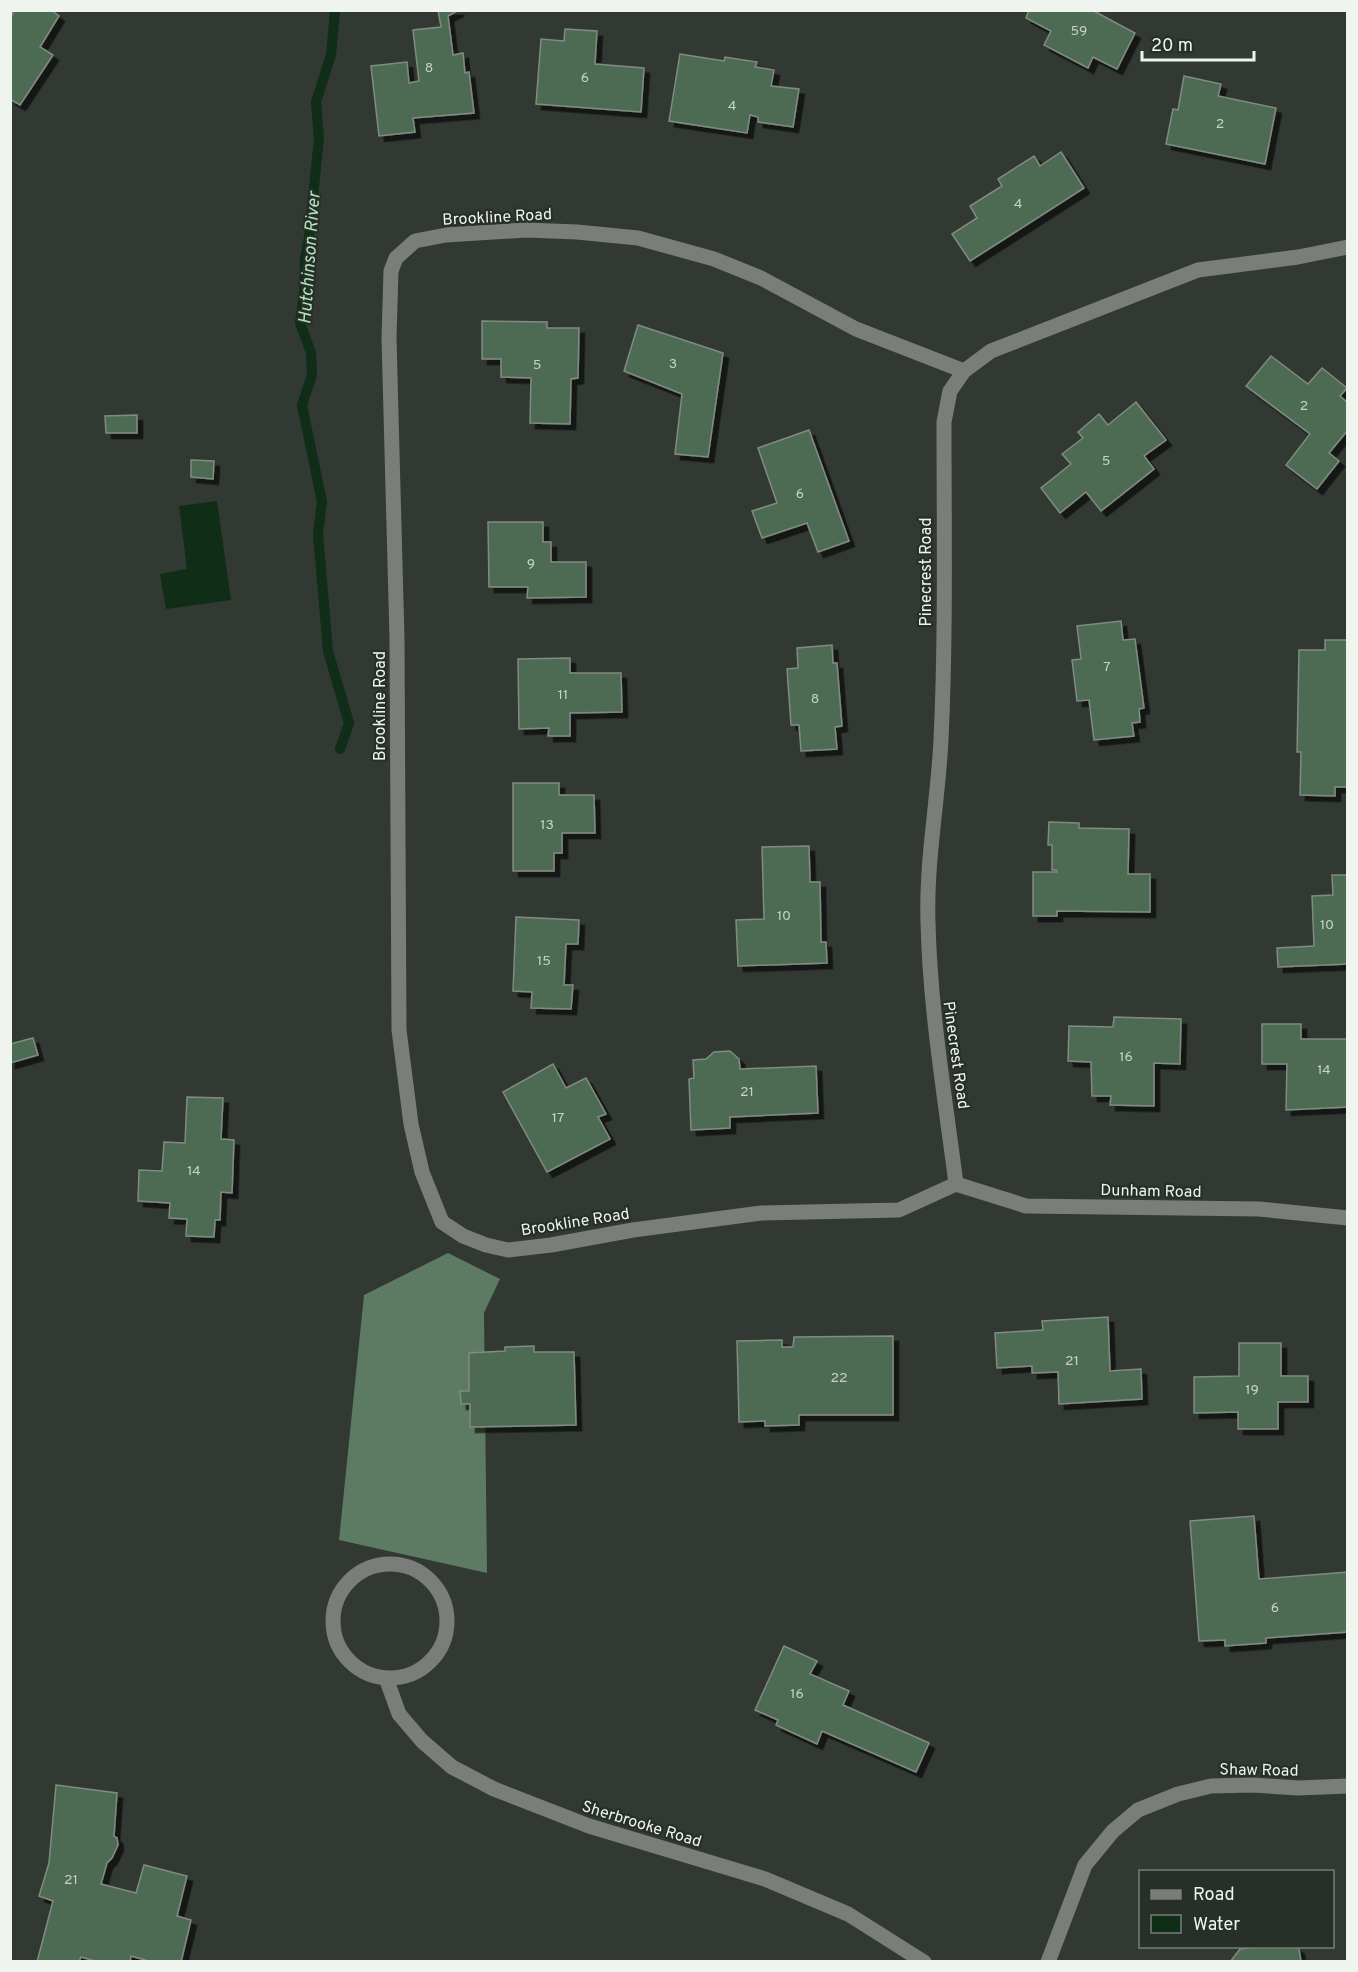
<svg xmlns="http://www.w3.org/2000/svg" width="1358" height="1972" viewBox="0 0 1358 1972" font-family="Overpass,sans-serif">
  <defs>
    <filter id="shadow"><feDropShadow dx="5.5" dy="5.5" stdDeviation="0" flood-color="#0009"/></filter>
  </defs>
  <rect width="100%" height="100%" fill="#313932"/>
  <polygon fill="#5d7b63" points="448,1253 500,1279 484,1313 487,1573 339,1540 364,1295"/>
  <polygon fill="#102d18" points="217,501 231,600 166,609 160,574 187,569 179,506"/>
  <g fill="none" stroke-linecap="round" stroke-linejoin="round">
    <polyline stroke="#102d18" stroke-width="10" points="335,10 331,55 316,102 319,138 309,237 305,259 304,294 300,323 311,353 312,375 302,405 322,502 318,534 328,651 349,723 340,749"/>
  </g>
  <g fill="#4d6b53" stroke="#818b83" stroke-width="1.5" filter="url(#shadow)">
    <polygon points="15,10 51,10 59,16 40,47 53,55 20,105 10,99 10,18"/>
    <polygon points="438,10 459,10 448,16 453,55 463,53 465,73 469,72 474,113 413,118 415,132 379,136 371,66 407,62 409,83 419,81 413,30 441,27"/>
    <polygon points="1029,10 1092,10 1135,33 1117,69 1093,57 1088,68 1044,45 1051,31 1026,18"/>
    <polygon points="565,29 597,31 595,64 644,68 641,112 536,104 541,39 564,41"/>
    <polygon points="680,54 724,61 725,57 757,62 755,67 774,70 771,86 799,89 793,127 758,122 758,117 750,115 747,133 669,121"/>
    <polygon points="1184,76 1221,84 1218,96 1276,108 1265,164 1166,144 1173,109 1178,110"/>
    <polygon points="1061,152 1084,188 970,261 952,234 977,218 970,206 1002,186 998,179 1034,156 1040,166"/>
    <polygon points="482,321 547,322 547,328 579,328 578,378 571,379 570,424 530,423 531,378 501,377 501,359 482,359"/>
    <polygon points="638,325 723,353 708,457 675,454 682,394 624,371"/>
    <polygon points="1271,356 1308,384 1322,368 1347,388 1340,396 1348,403 1348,430 1329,453 1339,461 1317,489 1286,465 1310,434 1246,386"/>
    <polygon points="1136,402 1166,440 1144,456 1154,469 1101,511 1086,492 1060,513 1041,488 1071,464 1062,454 1083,438 1078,432 1099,414 1108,425"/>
    <polygon points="137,415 137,433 106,433 105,416"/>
    <polygon points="809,430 849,541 818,552 807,523 762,538 752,511 777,503 758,448"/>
    <polygon points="191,460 214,461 213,479 191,477"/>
    <polygon points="488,522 543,522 543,542 551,542 551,562 586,562 586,597 527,598 528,587 489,587"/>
    <polygon points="1121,621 1123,640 1135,639 1144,708 1139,709 1140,722 1132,723 1134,736 1094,740 1089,700 1077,701 1072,660 1081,659 1077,626"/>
    <polygon points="1325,640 1348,640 1348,787 1335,787 1335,796 1300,795 1301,752 1297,752 1299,650 1325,650"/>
    <polygon points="832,645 833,663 837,663 842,726 835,727 837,749 801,751 799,725 791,725 787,669 798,668 797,648"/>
    <polygon points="570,658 570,673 621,673 622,712 570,713 570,736 548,736 549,728 519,729 518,659"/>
    <polygon points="513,783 559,783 559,795 594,795 595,833 562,833 562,853 554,853 554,871 513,871"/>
    <polygon points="1049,822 1079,823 1079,828 1129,829 1128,874 1150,874 1150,912 1057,911 1057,916 1033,916 1033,872 1057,872 1056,870 1052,870 1052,845 1048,845"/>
    <polygon points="809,846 810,882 820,882 821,942 826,942 827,963 738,966 736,920 764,919 762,847"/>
    <polygon points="1332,875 1348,875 1348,964 1278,967 1277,948 1314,946 1312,896 1333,895"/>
    <polygon points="516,917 579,920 578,944 566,944 564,985 573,985 571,1009 531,1008 532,992 513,991"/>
    <polygon points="1114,1017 1181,1019 1180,1064 1154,1063 1154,1106 1110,1105 1111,1096 1092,1096 1091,1062 1068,1061 1069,1026 1113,1027"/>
    <polygon points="1262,1024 1301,1024 1301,1039 1348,1039 1348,1107 1286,1110 1287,1064 1262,1064"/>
    <polygon points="33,1038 38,1055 10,1063 10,1044"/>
    <polygon points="730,1051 739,1059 740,1069 816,1066 818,1113 730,1117 730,1128 691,1130 689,1079 694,1078 693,1060 706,1059 714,1052"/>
    <polygon points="553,1064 566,1088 586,1078 606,1114 598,1117 610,1139 547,1172 503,1092"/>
    <polygon points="187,1097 223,1098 221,1139 234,1140 232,1193 221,1192 220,1220 215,1220 214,1237 186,1236 187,1219 169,1218 170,1203 138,1201 139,1170 162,1171 164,1142 185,1143"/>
    <polygon points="1108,1317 1110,1371 1141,1369 1142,1399 1059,1404 1058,1372 1032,1373 1032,1366 997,1368 995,1333 1043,1330 1042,1321"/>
    <polygon points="893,1336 893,1415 799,1415 799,1425 765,1426 765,1421 739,1422 737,1341 782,1340 782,1347 793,1347 794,1337"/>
    <polygon points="1239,1343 1281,1343 1281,1376 1308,1376 1308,1402 1278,1402 1278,1429 1238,1429 1238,1412 1194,1413 1194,1377 1239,1376"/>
    <polygon points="534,1346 534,1352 574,1352 576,1425 470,1427 470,1404 461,1404 460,1391 469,1391 469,1353 505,1351 505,1347"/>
    <polygon points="1254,1516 1259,1579 1348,1572 1348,1632 1266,1638 1266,1643 1225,1646 1225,1640 1199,1641 1190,1521"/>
    <polygon points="784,1646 817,1661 810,1674 849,1691 843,1705 929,1743 916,1772 822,1731 817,1744 776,1725 778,1720 755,1710"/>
    <polygon points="56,1785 117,1793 114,1836 117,1838 118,1845 112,1858 107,1863 101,1884 136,1893 144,1865 187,1876 177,1916 191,1920 181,1962 152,1962 131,1956 130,1962 98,1962 81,1957 79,1962 37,1962 53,1901 39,1896 49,1863"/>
    <polygon points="1249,1946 1295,1946 1299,1949 1301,1962 1230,1962 1240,1949 1249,1948"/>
  </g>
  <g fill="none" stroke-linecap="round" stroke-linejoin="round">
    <g stroke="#7a7e7a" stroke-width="15">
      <polyline points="956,1184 899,1210 761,1213 633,1230 551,1245 508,1250 486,1245 463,1236 442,1222 422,1172 411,1124 399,1030 397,639 389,338 391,271 396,258 415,241 446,235 526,230 577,232 638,238 714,259 761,278 856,329 964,371"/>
      <path d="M956,1184C945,1097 930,1010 928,922C926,861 938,801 941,740C946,634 944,528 944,422L950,391L964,371L991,351L1198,270L1298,257L1348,247"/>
      <polyline points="956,1184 1026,1206 1259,1209 1348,1218"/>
      <circle cx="390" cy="1621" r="57"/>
      <polyline points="386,1678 399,1714 422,1741 452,1767 494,1789 589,1826 765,1879 848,1914 924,1962"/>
      <polyline points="1048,1962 1085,1865 1113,1831 1138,1810 1178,1794 1211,1786 1253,1785 1298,1788 1348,1786"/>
    </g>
  </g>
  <g text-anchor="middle" stroke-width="4.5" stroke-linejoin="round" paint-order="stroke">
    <g font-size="14" fill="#c6d2c8">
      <text x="1079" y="35">59</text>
      <text x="429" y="72">8</text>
      <text x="585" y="82">6</text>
      <text x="732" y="110">4</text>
      <text x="1220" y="128">2</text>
      <text x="1018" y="208">4</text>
      <text x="673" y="368">3</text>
      <text x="537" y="369">5</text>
      <text x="1304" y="410">2</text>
      <text x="1106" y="465">5</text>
      <text x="800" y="498">6</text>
      <text x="531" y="568">9</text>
      <text x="1107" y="671">7</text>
      <text x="563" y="699">11</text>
      <text x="815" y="703">8</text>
      <text x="547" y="829">13</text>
      <text x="784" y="920">10</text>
      <text x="1327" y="929">10</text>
      <text x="544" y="965">15</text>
      <text x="1126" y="1061">16</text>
      <text x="1324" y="1074">14</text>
      <text x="747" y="1096">21</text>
      <text x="558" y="1122">17</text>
      <text x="194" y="1175">14</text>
      <text x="1072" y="1365">21</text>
      <text x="839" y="1382">22</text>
      <text x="1252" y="1394">19</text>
      <text x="1275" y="1612">6</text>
      <text x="797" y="1698">16</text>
      <text x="71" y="1884">21</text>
    </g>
    <g font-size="16" fill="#eff4ef" stroke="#272f28">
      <text transform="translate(497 216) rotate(-3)" y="6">Brookline Road</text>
      <text transform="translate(925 572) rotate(-90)" y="6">Pinecrest Road</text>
      <text transform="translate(379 706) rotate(-90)" y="6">Brookline Road</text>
      <text transform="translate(957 1055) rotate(82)" y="6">Pinecrest Road</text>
      <text transform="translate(1151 1190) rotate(1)" y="6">Dunham Road</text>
      <text transform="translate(575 1221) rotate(-9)" y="6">Brookline Road</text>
      <text transform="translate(1259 1769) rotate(1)" y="6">Shaw Road</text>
      <text transform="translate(642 1823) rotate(17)" y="6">Sherbrooke Road</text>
    </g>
    <g font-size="18" font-style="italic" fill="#afe6ba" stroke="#272f28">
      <text transform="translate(309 258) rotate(-86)" y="6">Hutchinson River</text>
    </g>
  </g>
  <rect width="1358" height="1972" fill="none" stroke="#eff4ef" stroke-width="24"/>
  <rect x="1139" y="1870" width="195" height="78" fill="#272f28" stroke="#777e78" stroke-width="1.5"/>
  <rect x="1151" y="1890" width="30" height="9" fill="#7a7e7a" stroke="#777e78" stroke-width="1.5"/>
  <text x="1193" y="1900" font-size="18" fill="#eff4ef">Road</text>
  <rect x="1151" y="1915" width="30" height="18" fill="#102d18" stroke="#777e78" stroke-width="1.5"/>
  <text x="1193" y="1930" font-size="18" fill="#eff4ef">Water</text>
  <path d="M1142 51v9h112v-9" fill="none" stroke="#eff4ef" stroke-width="3"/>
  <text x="1151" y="51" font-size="18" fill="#eff4ef" stroke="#272f28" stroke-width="4.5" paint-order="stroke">20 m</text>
</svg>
